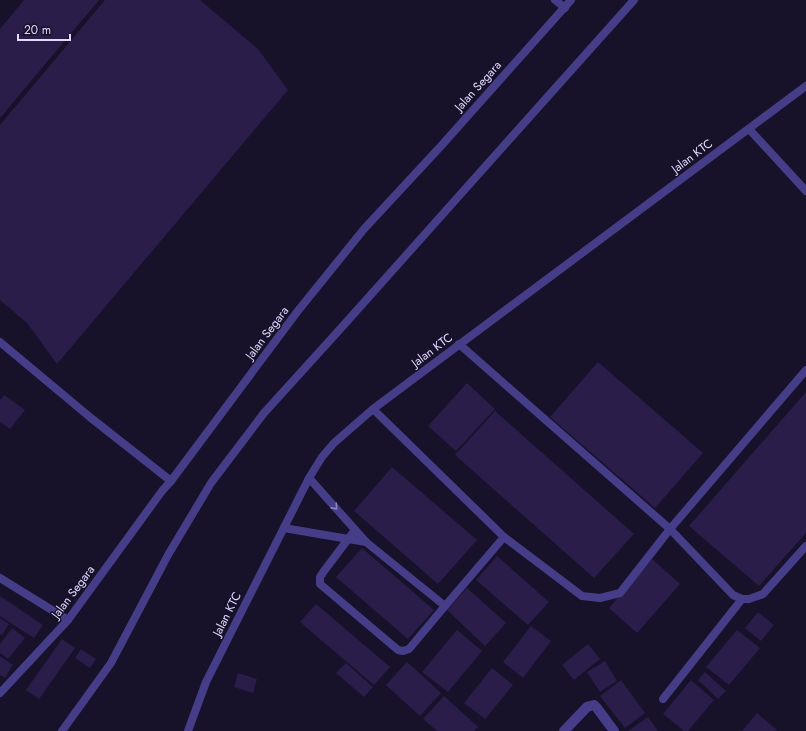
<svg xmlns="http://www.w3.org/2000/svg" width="806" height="731" viewBox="0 0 806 731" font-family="Jost,sans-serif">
  <rect width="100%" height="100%" fill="#17112a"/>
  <g fill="#2a1d4a">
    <polygon points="24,0 99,0 0,118 0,29"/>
    <polygon points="105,0 200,0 258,49 288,90 57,364 27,323 0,300 0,125"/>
    <polygon points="598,362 703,453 655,508 550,417"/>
    <polygon points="467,383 495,409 456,451 428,426"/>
    <polygon points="806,392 806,533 759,586 689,526"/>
    <polygon points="4,395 25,410 10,429 0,422 0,400"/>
    <polygon points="495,411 634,534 594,578 455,455"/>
    <polygon points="392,467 477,540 438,584 354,511"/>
    <polygon points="362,548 434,610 408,639 336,577"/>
    <polygon points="497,556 549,602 528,625 476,580"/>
    <polygon points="652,559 680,584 637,633 609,608"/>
    <polygon points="467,588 506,623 485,646 447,610"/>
    <polygon points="0,596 43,625 34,638 0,616"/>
    <polygon points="316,604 390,667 374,685 300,622"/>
    <polygon points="758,612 774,625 761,641 745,628"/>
    <polygon points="0,618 9,624 2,635 0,634"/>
    <polygon points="531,626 551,641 523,678 503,662"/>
    <polygon points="12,628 25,638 8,659 0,653 0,644"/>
    <polygon points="457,630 482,651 448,692 422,672"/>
    <polygon points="737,630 760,648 729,685 706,667"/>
    <polygon points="62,639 75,648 39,699 26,690"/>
    <polygon points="588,644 600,659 574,680 562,665"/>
    <polygon points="81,649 96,659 90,668 75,658"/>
    <polygon points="0,656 13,665 5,678 0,675"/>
    <polygon points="605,661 617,681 600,692 587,672"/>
    <polygon points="407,662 441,693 420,716 386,685"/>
    <polygon points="346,663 373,687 364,697 336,673"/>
    <polygon points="492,668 513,685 485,719 464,703"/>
    <polygon points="705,672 726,691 718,699 698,680"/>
    <polygon points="238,673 257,679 253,693 234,687"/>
    <polygon points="621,680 645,713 625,728 600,696"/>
    <polygon points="691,680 714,700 688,731 684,731 663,714"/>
    <polygon points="444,696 478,727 474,731 437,731 423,719"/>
    <polygon points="757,713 778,731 742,731"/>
    <polygon points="648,717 658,731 628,731"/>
  </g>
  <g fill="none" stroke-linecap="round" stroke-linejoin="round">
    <g stroke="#463d88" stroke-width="8">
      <polyline points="555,0 565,8"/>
      <polyline points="749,129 806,191"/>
      <polyline points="0,342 91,418 171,481"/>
      <polyline points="459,344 670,529 733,595 742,599 749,599 763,594 806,546"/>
      <polyline points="373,409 504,537"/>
      <polyline points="309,478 366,542 445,606 504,537 582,596 600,598 620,593 670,529 806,370"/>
      <polyline points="284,528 366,542"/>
      <polyline points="355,530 324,571 320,577 320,584 398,650 403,651 409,649 445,606"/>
      <polyline points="0,578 68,620"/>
      <polyline points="0,693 68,620 162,491 171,481 297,312 364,229 441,146 571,0"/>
      <polyline points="663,699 742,599"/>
      <polyline points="62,731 111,663 168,555 211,483 264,413 342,327 634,0"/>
      <polyline points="188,731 206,682 309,478 322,457 334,443 373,409 806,86"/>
    </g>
    <polyline stroke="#463d88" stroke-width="10" points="564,731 587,707 590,706 594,705 597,708 614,731"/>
  </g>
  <defs><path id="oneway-chevron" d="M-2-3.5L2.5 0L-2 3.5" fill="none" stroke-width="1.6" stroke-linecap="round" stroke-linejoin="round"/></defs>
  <use stroke="#8c84be" href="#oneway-chevron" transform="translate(335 507) rotate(48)"/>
  <g text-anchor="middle" stroke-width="3" stroke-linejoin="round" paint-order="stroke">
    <g font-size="12" fill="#e1daff" stroke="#17112a">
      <text transform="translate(478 86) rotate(-48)" y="4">Jalan Segara</text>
      <text transform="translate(692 156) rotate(-37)" y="4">Jalan KTC</text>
      <text transform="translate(267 333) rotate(-53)" y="4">Jalan Segara</text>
      <text transform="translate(432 350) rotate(-37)" y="4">Jalan KTC</text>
      <text transform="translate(73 592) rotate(-53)" y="4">Jalan Segara</text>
      <text transform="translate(227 614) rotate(-63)" y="4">Jalan KTC</text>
    </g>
  </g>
  <path d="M18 34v6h52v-6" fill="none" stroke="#e1daff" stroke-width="2"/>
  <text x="24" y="34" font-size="12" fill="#e1daff" stroke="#17112a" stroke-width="3" paint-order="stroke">20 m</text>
</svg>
